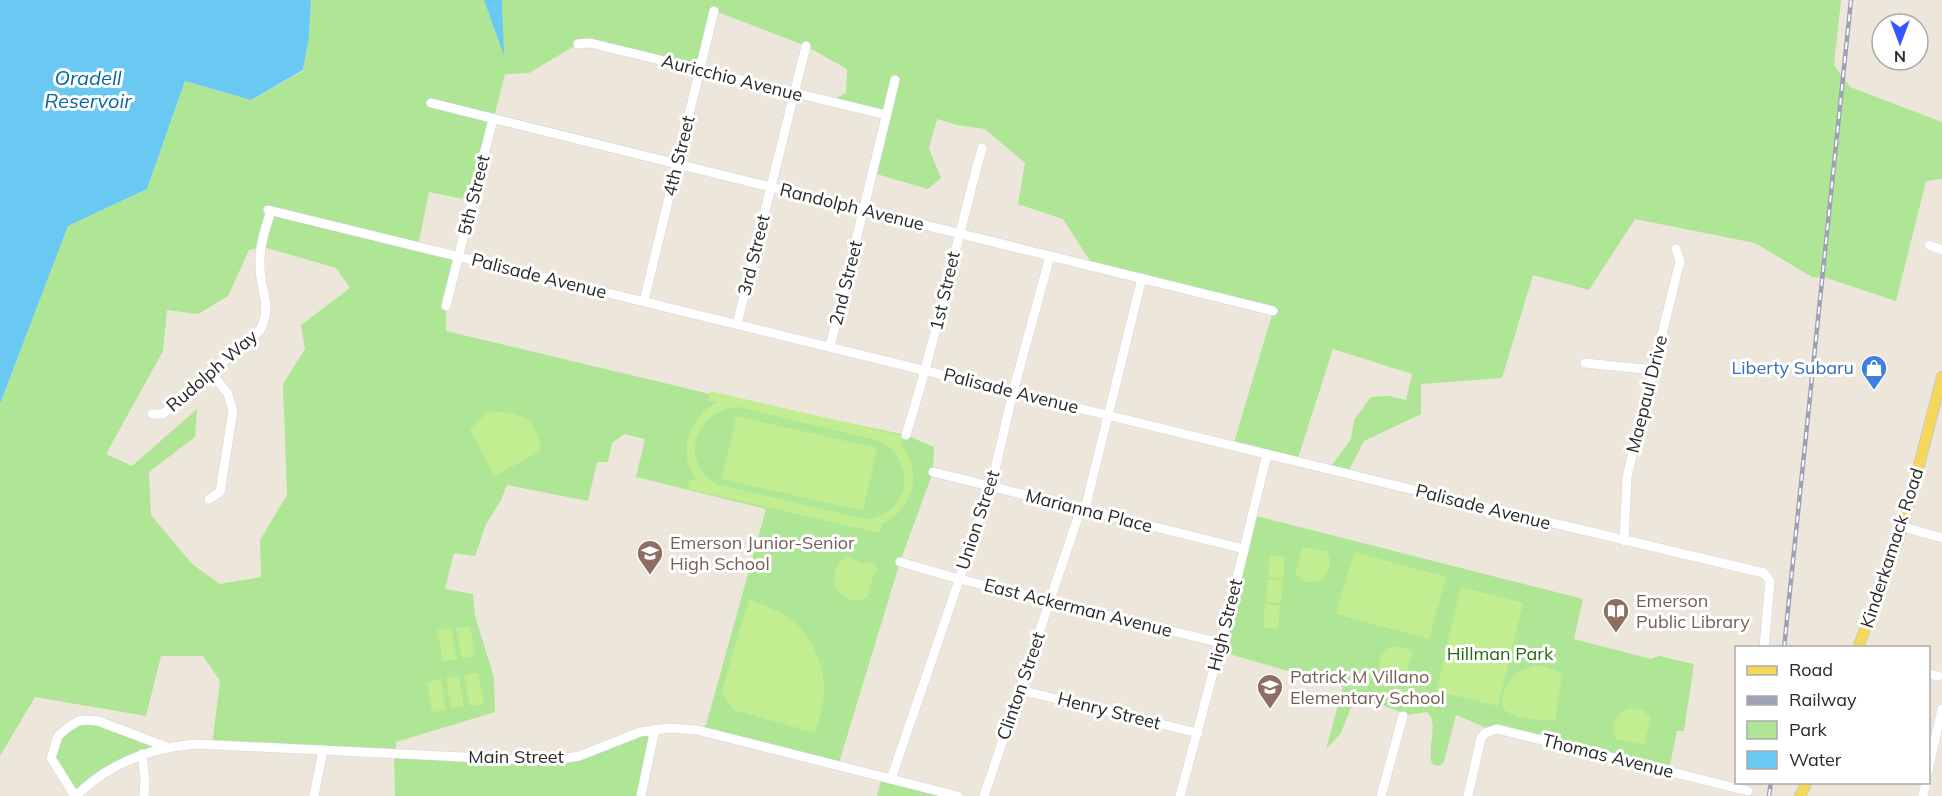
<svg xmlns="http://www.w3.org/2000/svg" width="1942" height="796" viewBox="0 0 1942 796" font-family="Mulish,sans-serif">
  <rect width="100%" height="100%" fill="#ede6db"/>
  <g fill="#aee695" fill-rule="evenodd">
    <path d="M311,0H484L503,53L502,0H1841L1834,65L1850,87L1942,122V179L1926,181L1896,301L1827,278L1812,277L1755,243L1635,219L1589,290L1533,275L1502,378L1421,384V414L1364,441L1347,474L1329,469L1351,439L1354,420L1371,397L1389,396L1406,400L1412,374L1333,349L1297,461L1233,446L1273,311L1094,267L1063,219L1018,204L1025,163L985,129L957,125L937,119L929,149L941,178L928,189L873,173L886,115L829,102L846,93L847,69L806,46L715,11L700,70L578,44L529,73L505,74L473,201L429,192L418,246L459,256L446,306V331L706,393L906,435L934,447L933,472L900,562L838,766L697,730L706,725L766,509L636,477L645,439L624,434L612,443L608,462H597L588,501L507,485L501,500L486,524L475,556L454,553L445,589L473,594L475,616L494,677L495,712L396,742V753L548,761L655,729L641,796H395L394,754L212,745L220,681L203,656H161L146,716L35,697L0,756V404L68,226L147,189L185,81L251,100L303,71L309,37ZM264,247L336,268L350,288L301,325L305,349L283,384L287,495L260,540L261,577L220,584L192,564L151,515L149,472L195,437L197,409L132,466L106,454L163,351L167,310L198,314L228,296L249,250Z"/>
    <path d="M1252,515L1583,599L1574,639L1651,659L1659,656L1694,664L1684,731H1677L1669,770L1489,729L1456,715L1444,762C1440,766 1438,767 1432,764C1426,748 1440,723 1427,712L1408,715L1385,706L1365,705L1351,707L1341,733L1326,749L1343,687L1219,651Z"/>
    <polygon points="86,720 167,747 142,754 76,796 51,758 58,736"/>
    <polygon points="882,777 958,796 877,796"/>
  </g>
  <g fill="#c2ed91" fill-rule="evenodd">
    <path d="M710,391L903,436L901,444C924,472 913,509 882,524L880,533L688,489L690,479L697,481C676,453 688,419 717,402L708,400ZM739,407L883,442C918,467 909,516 864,519L717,484C677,461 695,410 739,407Z"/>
    <path d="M490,411C523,414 536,415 541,451L494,476L470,430L479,420Z"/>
    <polygon points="736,416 877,448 863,511 722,479"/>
    <path d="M1302,547L1327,551C1332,562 1331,572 1321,581L1307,583L1295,574Z"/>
    <polygon points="1354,552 1446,577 1429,639 1336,614"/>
    <polygon points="1270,555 1285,556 1283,579 1268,577"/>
    <path d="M846,556L863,563H875L878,569L873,576L868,597C854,605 843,598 834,586C833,573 836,564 846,556Z"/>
    <polygon points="1268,579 1283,580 1281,603 1266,602"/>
    <polygon points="1461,587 1523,603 1498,706 1436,691"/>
    <path d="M749,599C759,603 770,607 779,612C807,626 826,661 824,693C823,707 819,720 815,733L734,710L721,693Z"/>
    <polygon points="1265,604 1280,606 1278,629 1263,627"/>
    <polygon points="470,626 475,656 462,658 456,628"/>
    <polygon points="451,628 457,659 443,662 437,630"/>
    <path d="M1396,646L1406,648L1413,653L1404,679L1379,670C1378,657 1383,649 1396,646Z"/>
    <path d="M1538,665L1552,669L1562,674L1555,721C1540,719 1519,720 1507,712C1496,705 1506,684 1512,677C1519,670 1529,667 1538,665Z"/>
    <polygon points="478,673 484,704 470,706 464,675"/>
    <polygon points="459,676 464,706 451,708 446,678"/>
    <polygon points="441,679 446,710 432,712 427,682"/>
    <path d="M1631,708L1643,710L1651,718L1644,745L1616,739C1608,725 1617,712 1631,708Z"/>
  </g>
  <g fill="#6ac9f3">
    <polygon points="0,0 311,0 309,37 303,70 251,100 185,81 147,189 68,226 0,404"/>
    <polygon points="484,0 502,0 504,56"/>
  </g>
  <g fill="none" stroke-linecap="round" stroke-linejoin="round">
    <g stroke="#d1d3e4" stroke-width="10">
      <g id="minor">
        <polyline points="578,44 590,43 886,115"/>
        <polyline points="431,103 1273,311"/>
        <polyline points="268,210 1422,492 1764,573 1770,581 1764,648"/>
        <polyline points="1929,245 1942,250"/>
        <polyline points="644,301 714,11"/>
        <polyline points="446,306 493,119"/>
        <polyline points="737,324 806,46"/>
        <polyline points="830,347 895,80"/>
        <polyline points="1585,363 1653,370"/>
        <path d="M152,414H163L260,330C273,306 260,291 260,266C259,247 265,229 271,211"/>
        <path d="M906,435C936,340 956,243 982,148"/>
        <polyline points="933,472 1244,549"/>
        <polyline points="209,499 220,492 233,411 228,394 211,372"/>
        <polyline points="1085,509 1142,278"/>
        <polyline points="1903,527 1942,538"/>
        <polyline points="1624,541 1627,477 1680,261 1676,249"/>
        <polyline points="900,562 959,579 1221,643"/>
        <polyline points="1928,674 1938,676"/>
        <polyline points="1020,690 1198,733"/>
        <polyline points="142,754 145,781 144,796"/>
        <polyline points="1928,771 1942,709"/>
        <polyline points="891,779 991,487 1013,392 1050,256"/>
        <polyline points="75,796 51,758 58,736 67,728 78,721 86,720 98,721 167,747"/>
        <path d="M76,796C109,763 149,748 196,744L548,761L579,756L640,732L670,728L697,730L958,796"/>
        <polyline points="314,796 323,750"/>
        <polyline points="641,796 655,729"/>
        <polyline points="984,796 1081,508"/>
        <polyline points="1180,796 1226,624 1267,454"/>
        <polyline points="1381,796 1403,716"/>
        <polyline points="1468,796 1481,738 1485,733 1497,729 1748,791"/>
        <polyline points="1923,796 1926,782"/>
      </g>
    </g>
    <g stroke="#c8c8c8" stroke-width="12">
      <g id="major">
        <polyline points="1858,648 1903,527 1942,377"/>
        <polyline points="1800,796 1807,782"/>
      </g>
    </g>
    <use href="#minor" stroke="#fff" stroke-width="9"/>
    <use href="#major" stroke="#f6d757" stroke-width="10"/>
    <g stroke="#9ea0b5" stroke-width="4.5">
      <g id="rail">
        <polyline points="1784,648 1851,0"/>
        <polyline points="1769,796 1771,782"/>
      </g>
    </g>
    <use href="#rail" stroke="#fff" stroke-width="2" stroke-dasharray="7" stroke-linecap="butt"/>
  </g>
  <defs>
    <g id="shop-pin" transform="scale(1.35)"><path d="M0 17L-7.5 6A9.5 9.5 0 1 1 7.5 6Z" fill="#3f7fe0" stroke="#fff"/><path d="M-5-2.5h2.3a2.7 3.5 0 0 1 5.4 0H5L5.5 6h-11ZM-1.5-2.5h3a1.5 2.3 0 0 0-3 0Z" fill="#fff"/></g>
    <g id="school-pin" transform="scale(1.35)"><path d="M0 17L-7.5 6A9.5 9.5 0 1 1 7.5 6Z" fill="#8d6e63" stroke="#fff"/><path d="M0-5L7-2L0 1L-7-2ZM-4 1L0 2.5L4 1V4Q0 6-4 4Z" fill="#fff"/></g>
    <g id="library-pin" transform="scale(1.35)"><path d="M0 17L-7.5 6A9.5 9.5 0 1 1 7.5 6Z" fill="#8d6e63" stroke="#fff"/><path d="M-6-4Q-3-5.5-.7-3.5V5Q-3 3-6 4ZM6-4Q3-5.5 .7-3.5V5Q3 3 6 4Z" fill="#fff"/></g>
  </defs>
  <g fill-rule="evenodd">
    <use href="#shop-pin" x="1874" y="368"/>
    <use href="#school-pin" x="650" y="553"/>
    <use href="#library-pin" x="1616" y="611"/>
    <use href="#school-pin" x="1270" y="687"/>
  </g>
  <g text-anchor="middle" stroke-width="6" stroke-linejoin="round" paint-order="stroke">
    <g font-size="18" fill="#2a2a2a" stroke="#fff">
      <text transform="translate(732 78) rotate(14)" y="6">Auricchio Avenue</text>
      <text transform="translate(679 156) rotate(-76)" y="6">4th Street</text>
      <text transform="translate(474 195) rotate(-76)" y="6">5th Street</text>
      <text transform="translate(852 207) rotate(14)" y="6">Randolph Avenue</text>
      <text transform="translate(754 255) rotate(-76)" y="6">3rd Street</text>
      <text transform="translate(539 276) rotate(14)" y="6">Palisade Avenue</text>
      <text transform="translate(846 283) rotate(-76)" y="6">2nd Street</text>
      <text transform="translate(945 291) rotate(-77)" y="6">1st Street</text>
      <text transform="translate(212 371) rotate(-41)" y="6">Rudolph Way</text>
      <text transform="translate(1011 391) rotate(14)" y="6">Palisade Avenue</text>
      <text transform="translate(1647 394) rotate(-76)" y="6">Maepaul Drive</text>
      <text transform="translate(1483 507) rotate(14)" y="6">Palisade Avenue</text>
      <text transform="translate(1089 511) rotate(14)" y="6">Marianna Place</text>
      <text transform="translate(978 520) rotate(-72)" y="6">Union Street</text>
      <text transform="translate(1892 548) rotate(-72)" y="6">Kinderkamack Road</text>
      <text transform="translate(1078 608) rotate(14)" y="6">East Ackerman Avenue</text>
      <text transform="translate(1225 625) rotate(-76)" y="6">High Street</text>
      <text transform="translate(1021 686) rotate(-71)" y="6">Clinton Street</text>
      <text transform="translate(1109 711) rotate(14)" y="6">Henry Street</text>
      <text transform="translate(1608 756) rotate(14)" y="6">Thomas Avenue</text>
      <text x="516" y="763">Main Street</text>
    </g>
    <g font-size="18" fill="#366cbe" stroke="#fff" text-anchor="end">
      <text x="1854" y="374">Liberty Subaru</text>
    </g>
    <g font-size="18" fill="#785e54" stroke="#fff" text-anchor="start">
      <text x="670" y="549">Emerson Junior-Senior<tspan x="670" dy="21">High School</tspan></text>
      <text x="1636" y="607">Emerson<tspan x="1636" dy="21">Public Library</tspan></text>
      <text x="1290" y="683">Patrick M Villano<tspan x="1290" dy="21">Elementary School</tspan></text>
    </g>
    <g font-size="18" fill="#256a17" stroke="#fff">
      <text x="1500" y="660">Hillman Park</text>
    </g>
    <g font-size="20" font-style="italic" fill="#0866a0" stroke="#fff">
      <text x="88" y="85">Oradell<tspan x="88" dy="23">Reservoir</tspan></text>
    </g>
  </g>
  <rect x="1735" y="646" width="195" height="138" fill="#ffffff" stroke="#aaaaaa" stroke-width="1.5"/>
  <rect x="1747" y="666" width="30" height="9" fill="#f6d757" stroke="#aaaaaa" stroke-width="1.5"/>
  <text x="1789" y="676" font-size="18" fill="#2a2a2a">Road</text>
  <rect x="1747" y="696" width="30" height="9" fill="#9ea0b5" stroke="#aaaaaa" stroke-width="1.5"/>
  <text x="1789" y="706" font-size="18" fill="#2a2a2a">Railway</text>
  <rect x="1747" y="721" width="30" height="18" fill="#aee695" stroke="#aaaaaa" stroke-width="1.5"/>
  <text x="1789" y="736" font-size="18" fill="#2a2a2a">Park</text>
  <rect x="1747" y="751" width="30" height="18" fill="#6ac9f3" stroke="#aaaaaa" stroke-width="1.5"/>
  <text x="1789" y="766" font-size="18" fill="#2a2a2a">Water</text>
  <g transform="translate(1900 42) rotate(180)"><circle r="28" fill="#ffffff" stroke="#aaaaaa" stroke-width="1.5"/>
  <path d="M0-4.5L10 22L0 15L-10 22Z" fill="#3654ff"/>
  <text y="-9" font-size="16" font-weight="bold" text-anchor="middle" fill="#2a2a2a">N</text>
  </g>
</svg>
